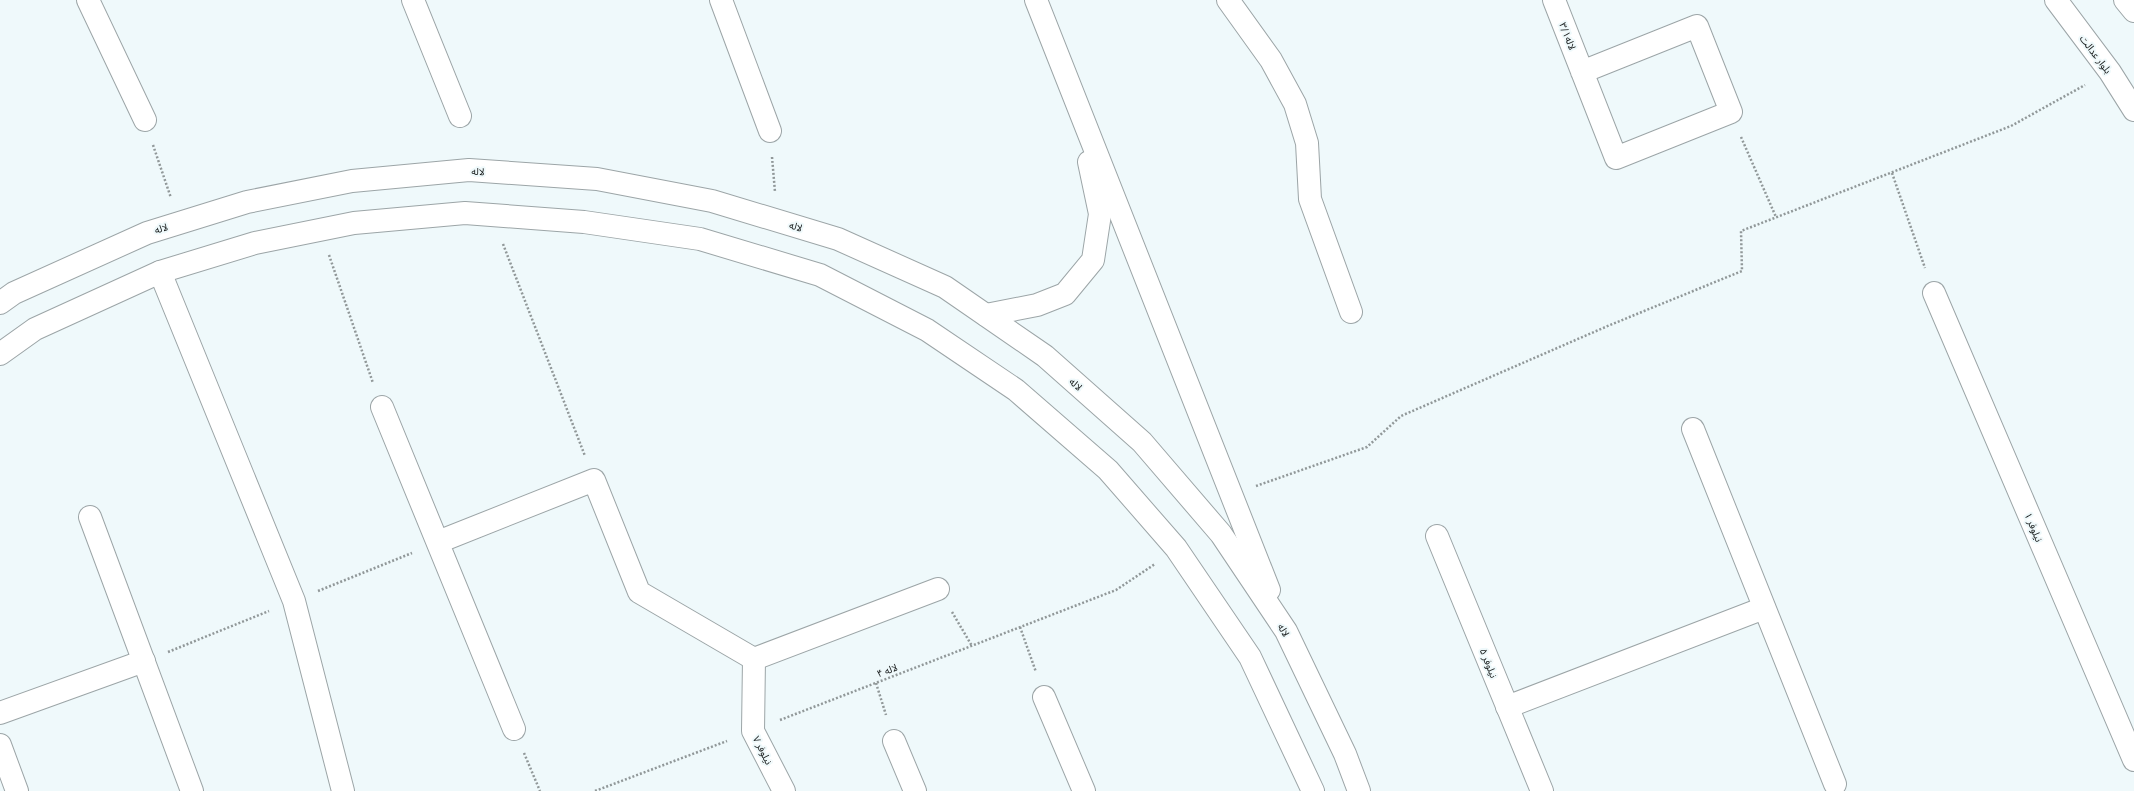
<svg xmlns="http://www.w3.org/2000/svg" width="2134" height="791" viewBox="0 0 2134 791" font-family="'Roboto Condensed','Noto Sans Arabic',sans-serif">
  <rect width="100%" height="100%" fill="#eff9fb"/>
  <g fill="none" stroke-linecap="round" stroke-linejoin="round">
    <g stroke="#9ca5a7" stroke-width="24">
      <g id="street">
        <polyline points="88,0 145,120"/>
        <polyline points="413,0 460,116"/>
        <polyline points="721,0 770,131"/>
        <polyline points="1036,0 1269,590"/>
        <polyline points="1228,0 1271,60 1295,104 1307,143 1310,199 1351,312"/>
        <polyline points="1554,0 1616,158 1731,112 1697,26 1582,72"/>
        <polyline points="160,272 294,601 343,791"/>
        <polyline points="1934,293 2134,760"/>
        <polyline points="0,303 14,293 147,233 247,202 352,181 469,170 597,179 712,201 838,239 945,287 1045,356 1142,442 1221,534 1286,631 1345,754 1359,791"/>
        <polyline points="986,315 1037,305 1065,294 1093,260 1100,214 1089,162"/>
        <polyline points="0,354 35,329 160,272 255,243 354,223 465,213 584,222 700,239 820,275 927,330 1016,390 1108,470 1176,548 1250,657 1313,791"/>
        <polyline points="382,407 514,729"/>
        <polyline points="1693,429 1835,784"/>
        <polyline points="90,517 192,791"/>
        <polyline points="1437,536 1542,791"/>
        <polyline points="438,542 594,480 639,592 754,659 938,589"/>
        <polyline points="754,659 753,731 784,791"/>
        <polyline points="1044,697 1084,791"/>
        <polyline points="1507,707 1764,608"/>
        <polyline points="0,713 144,661"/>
        <polyline points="894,741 915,791"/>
        <polyline points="0,745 17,791"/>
      </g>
    </g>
    <g stroke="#9ca5a7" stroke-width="24">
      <g id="secondary">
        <polyline points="2056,0 2110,72 2134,110"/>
        <polyline points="2125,0 2134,11"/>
      </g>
    </g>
    <g stroke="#919899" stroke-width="2.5" stroke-dasharray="2 2" stroke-linecap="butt">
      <polyline points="1741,137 1776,217"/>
      <polyline points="153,145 171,198"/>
      <polyline points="772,157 775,192"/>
      <polyline points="1892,173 1925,268"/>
      <polyline points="503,244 585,456"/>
      <polyline points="329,255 373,383"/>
      <polyline points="1256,486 1367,447 1401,416 1610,325 1742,271 1741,231 2011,126 2085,85"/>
      <polyline points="318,591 412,553"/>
      <polyline points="952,612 972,646"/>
      <polyline points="1020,627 1036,672"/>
      <polyline points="168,652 269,611"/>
      <polyline points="876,683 886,715"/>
      <polyline points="780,720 1116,590 1155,564"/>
      <polyline points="524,753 540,791"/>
      <polyline points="595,791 727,741"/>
    </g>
    <use href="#street" stroke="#fff" stroke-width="22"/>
    <use href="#secondary" stroke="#fff" stroke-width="22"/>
  </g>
  <g text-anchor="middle" stroke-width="4" stroke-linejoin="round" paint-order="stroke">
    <g font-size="10" fill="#161a1a" stroke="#eff9fb">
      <text transform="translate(1568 36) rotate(68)" y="4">لاله۳/۱</text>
      <text transform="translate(2096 54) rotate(53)" y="4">بلوار عدالت</text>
      <text transform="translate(478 171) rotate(3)" y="4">لاله</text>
      <text transform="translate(796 226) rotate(17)" y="4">لاله</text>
      <text transform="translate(161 228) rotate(-17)" y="4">لاله</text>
      <text transform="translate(1076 384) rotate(42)" y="4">لاله</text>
      <text transform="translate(2034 527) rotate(67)" y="4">نیلوفر ۱</text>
      <text transform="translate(1284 630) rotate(60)" y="4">لاله</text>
      <text transform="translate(1489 663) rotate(68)" y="4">نیلوفر ۵</text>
      <text transform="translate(887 670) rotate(-21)" y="4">لاله ۴</text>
      <text transform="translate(763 750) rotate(63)" y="4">نیلوفر ۷</text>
    </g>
  </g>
</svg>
